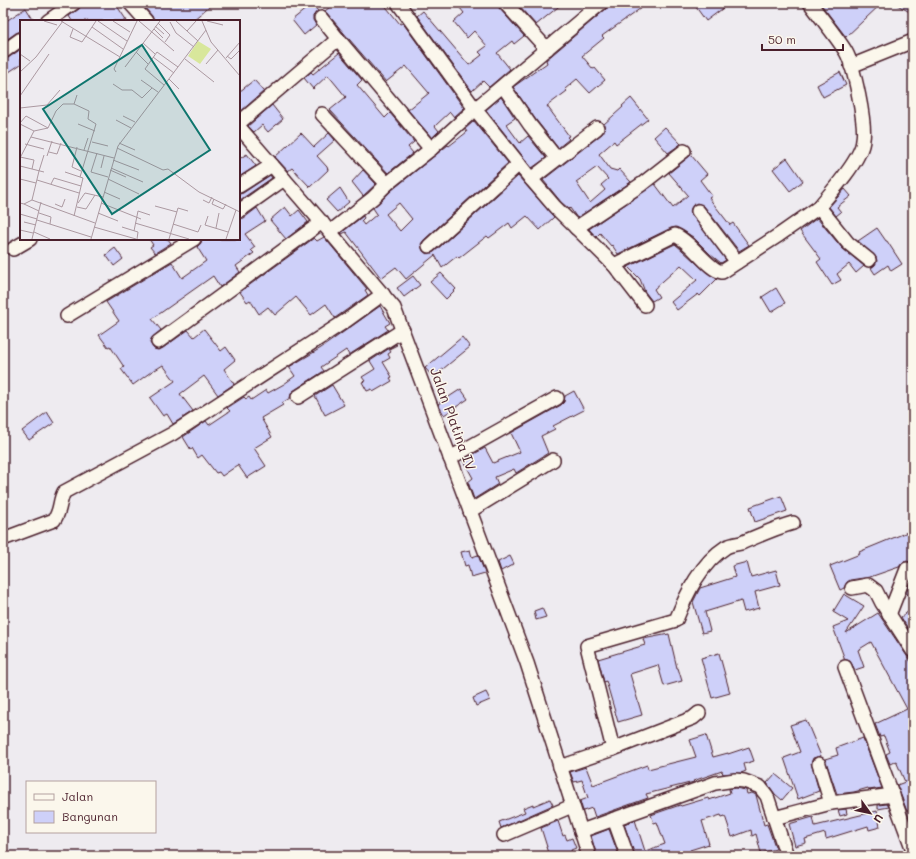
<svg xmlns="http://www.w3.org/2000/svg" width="916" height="859" viewBox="0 0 916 859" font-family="Mali,sans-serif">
  <rect width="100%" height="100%" fill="#eeebf0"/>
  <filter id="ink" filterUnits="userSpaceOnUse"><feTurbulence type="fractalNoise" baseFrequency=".025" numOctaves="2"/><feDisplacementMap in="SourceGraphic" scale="8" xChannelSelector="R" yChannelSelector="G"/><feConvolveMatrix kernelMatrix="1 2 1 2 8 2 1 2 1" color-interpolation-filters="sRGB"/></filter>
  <g filter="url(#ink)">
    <g fill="#ced0f9" stroke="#4a1f2b" fill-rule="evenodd">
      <polygon points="82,3 115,3 127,21 72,21 69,16 79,9"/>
      <polygon points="150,3 213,3 192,21 154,21 152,16 145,8"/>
      <polygon points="335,3 383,3 400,24 402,23 405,26 464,108 454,117 450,112 435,126 439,131 432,138 408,110 429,93 406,66 386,82 325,11"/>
      <polygon points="456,3 496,3 499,8 524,36 514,44 512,41 497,53 510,69 489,87 483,81 472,91 417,16 423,11 469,65 482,55 479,52 487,46 474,31 467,38 454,22 464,13"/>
      <polygon points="521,3 563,3 536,25 518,5"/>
      <polygon points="609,3 648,3 602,36 604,38 582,56 593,69 595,68 605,80 590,93 577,79 565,89 567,91 547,106 569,136 567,137 569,139 558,148 536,120 513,87 547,63 546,60 606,9"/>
      <polygon points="693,3 730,3 706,21"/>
      <polygon points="820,3 882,3 846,37"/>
      <polygon points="894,3 913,3 913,14"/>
      <polygon points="312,4 318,11 313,16 313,20 316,25 304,35 292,20"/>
      <polygon points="26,8 34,21 21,21 21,31 16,33 3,42 3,23"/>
      <polygon points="21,49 21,64 3,76 3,60 8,58"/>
      <polygon points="339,53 362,80 357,85 385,118 390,113 414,142 408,147 413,153 388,173 330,110 346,97 328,75 313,89 304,78 311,72 313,74"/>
      <polygon points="840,72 846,85 823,97 817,85"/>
      <polygon points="254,80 264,91 239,113 239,92"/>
      <polygon points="501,97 515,118 506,124 520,143 528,136 546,158 532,168 486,110"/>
      <path d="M631,98L648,119L616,144L614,141L599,154L610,169L617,171L619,169L631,182L577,218L570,208L569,209L561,202L543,180L602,134L604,131V124L623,107L622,106ZM597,167L608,179L601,185L605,190L590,203L576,182Z"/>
      <polygon points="272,105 283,119 268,132 262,125 254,132 248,126"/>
      <path d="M474,121L508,163L424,240L421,244L423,251L427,254L434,252L518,176L554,217L540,230L527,216L512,228L509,223L489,238L487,236L459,258L457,256L442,268L435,255L406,279L396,267L381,278L346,232L342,234L341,233L363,216L364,218L361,221L364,225L377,214L373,208L392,190L448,145L449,146L467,132L465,129ZM399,203L412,219L400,231L386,214Z"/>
      <polygon points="665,127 681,144 668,153 654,137"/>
      <polygon points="301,133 314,147 329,133 335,140 317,156 327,167 328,170 310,187 292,168 288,171 275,157"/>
      <polygon points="247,154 256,166 239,177 239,159"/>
      <polygon points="691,155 707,174 700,180 712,196 709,198 730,225 733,223 749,245 739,251 704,206 697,203 693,205 691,208 690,212 726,260 721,263 711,255 693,237 685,232 676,227 671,228 618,254 612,245 611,246 600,233 596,237 589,229 655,184 673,208 688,195 669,173"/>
      <polygon points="787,158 803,181 790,191 773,169"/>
      <polygon points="363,170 376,184 363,196 352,182"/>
      <polygon points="270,175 272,178 240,200 239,194 243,193"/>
      <polygon points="340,188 349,202 337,212 326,200"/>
      <polygon points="845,189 851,196 837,207 841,212 836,216 829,207"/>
      <polygon points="285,207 292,216 299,210 308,222 286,239 270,220"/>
      <polygon points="257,208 265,221 245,234 255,247 251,250 254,253 236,266 240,272 220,287 213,276 152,319 161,330 151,339 150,343 154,349 158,350 163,348 188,330 194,337 204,329 221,351 226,347 235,360 224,369 234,384 218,395 204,376 180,394 193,411 173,424 167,414 163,416 150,398 175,381 163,365 155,370 155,369 133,385 121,369 124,367 110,346 108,347 99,335 119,321 106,302 172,262 182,278 206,261 197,247 201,243 202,239 239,239 239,219 244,218"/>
      <polygon points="817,218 842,248 864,266 856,273 849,264 837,274 841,280 832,285 817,262 821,259 800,231"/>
      <polygon points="877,228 886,241 887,241 902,264 891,271 888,265 875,274 871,268 875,265 877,261 876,257 858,241"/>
      <polygon points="324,237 367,289 365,290 368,295 335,318 326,304 311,315 296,297 275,315 268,307 259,314 250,300 247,302 240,292 314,238 317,241"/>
      <polygon points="149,239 168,239 171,243 155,253 150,247 153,245"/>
      <polygon points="675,244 682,250 706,272 717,279 700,296 698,294 677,310 671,302 697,280 681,265 654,289 659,297 652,301 645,292 640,279 628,267"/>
      <polygon points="115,248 123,259 114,266 106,255"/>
      <polygon points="441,273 456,289 446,299 430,282"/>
      <polygon points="413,276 420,285 404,297 397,288"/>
      <polygon points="776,288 785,303 771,312 762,297"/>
      <polygon points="380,306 390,323 385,326 388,330 349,355 346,350 321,367 324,371 293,391 291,394 290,398 282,403 283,405 261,418 272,437 254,448 266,466 247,478 238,465 222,476 219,472 216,473 202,455 198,458 192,448 191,450 183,437 206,421 209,425 230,411 227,408 244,397 246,399 249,397 251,400 266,390 268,393 284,384 295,376 289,367 321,348"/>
      <polygon points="462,337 470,347 433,377 425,368"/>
      <polygon points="396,344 397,345 389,349 391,352 388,354 390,358 383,362 392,377 390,378 392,381 373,392 372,389 367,391 362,382 365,381 362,377 375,369 370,361"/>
      <polygon points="332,385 344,405 325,415 315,396"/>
      <polygon points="461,389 468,399 444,415 438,404"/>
      <polygon points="574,391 584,410 553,426 555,429 541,436 548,453 516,473 514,469 495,477 498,484 474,499 468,482 473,478 463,460 485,448 493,463 520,452 511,433 561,405 564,402 565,396"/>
      <polygon points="47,412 54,423 29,440 22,431"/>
      <polygon points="781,496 787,511 755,522 750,507"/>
      <polygon points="910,531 913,538 913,562 905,561 902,563 899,567 870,577 850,580 847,582 844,588 840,590 830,566 860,554 859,552"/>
      <polygon points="470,550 472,557 478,555 485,573 471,577 468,565 465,566 461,552"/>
      <polygon points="510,556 514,564 501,571 498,562"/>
      <polygon points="747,562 751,577 776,570 780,585 755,592 759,608 744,612 741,601 705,612 710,631 702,633 693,602 700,588 735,577 732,566"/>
      <polygon points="913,576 913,598 906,593"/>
      <polygon points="844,594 864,606 846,633 878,613 913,665 913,808 907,811 897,785 905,782 896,761 890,764 886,754 890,752 884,736 880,737 875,724 907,709 871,642 858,650 864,667 855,670 850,661 844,659 844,657 833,627 848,621 833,612"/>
      <polygon points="542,608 546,617 536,620 534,611"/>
      <polygon points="913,608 913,634 912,635 901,617"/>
      <polygon points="669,634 677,668 678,668 682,681 664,686 658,665 630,674 642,715 618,722 606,681 604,682 598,659 645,645 643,639"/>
      <polygon points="719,653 730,693 712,698 701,658"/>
      <polygon points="486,692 490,700 476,706 473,698"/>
      <polygon points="806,720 821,756 813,758 811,763 819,791 798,799 784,758 800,752 790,725"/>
      <polygon points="706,735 713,757 728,753 728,754 749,747 754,761 744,764 746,771 741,773 723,774 722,771 693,781 694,782 646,794 648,798 595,817 592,808 583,811 580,801 588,798 582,780 574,782 570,772 586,767 593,785 647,765 648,769 696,757 690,740"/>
      <polygon points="863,738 882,788 869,790 868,788 854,792 837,794 825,759 838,755 836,748"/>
      <polygon points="775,774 792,788 782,800 775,794 767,783"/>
      <polygon points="735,788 746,790 747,794 752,793 756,795 764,825 767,824 776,849 761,853 756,834 752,836 751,830 732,837 725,816 722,817 721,815 702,821 709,844 690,850 692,856 635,856 624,824 635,820 645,851 665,844 657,822 654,823 651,815 680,805 681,806 708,798 709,800 730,793 729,789"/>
      <polygon points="550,799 553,805 501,828 499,822 525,812 523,808 533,804 533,806"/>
      <polygon points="887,804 889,807 878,809 878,805"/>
      <polygon points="846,809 847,814 840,816 838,810"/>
      <polygon points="877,811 880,827 869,830 868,826 826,839 825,833 805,839 806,843 795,846 789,824 813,817 815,826"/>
      <polygon points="558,821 563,836 565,835 567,840 572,838 576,848 571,850 573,856 549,856 546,847 547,847 541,828"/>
      <polygon points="609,829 619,856 597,856 591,836"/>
    </g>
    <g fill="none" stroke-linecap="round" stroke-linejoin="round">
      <g stroke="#4a1f2b" stroke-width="16">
        <g id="minor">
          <polyline points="130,3 146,21"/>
          <path d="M398,3L475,109L531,179L555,207L614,265L675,235C692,242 708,270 722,272L779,235L819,207"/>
          <polyline points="505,3 547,49"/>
          <path d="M810,3C821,18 837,37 846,52C854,66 866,124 863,139C863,143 861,149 859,153C850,172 832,191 819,207L848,243L869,260"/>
          <polyline points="321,18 338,39"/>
          <polyline points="48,21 74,3"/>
          <polyline points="3,52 21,39"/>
          <polyline points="851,66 913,41"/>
          <polyline points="503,86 530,125 557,159"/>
          <polyline points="322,114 387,184"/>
          <polyline points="239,123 338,39 431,149"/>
          <polyline points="239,127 330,232 394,308 527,663 589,856"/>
          <polyline points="531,179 597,128"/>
          <polyline points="239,186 272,165"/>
          <polyline points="239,211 284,179"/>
          <polyline points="698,211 737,262"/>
          <polyline points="576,228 642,184 684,151"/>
          <polyline points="330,232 373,198 387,184 431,149 475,109 601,3"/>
          <polyline points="429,246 519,164"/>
          <polyline points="13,249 30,239"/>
          <polyline points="614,265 645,305"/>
          <polyline points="67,316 194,239"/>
          <polyline points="158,342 322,222"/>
          <polyline points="298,397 403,330"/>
          <polyline points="450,458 557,398"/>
          <polyline points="470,511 553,460"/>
          <path d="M3,539L54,520C61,511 59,501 64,492L172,434L347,320L383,294"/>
          <polyline points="852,588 868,585 876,591 882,603 913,651"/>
          <polyline points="889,615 907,569"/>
          <polyline points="845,667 913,850"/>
          <path d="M613,749L587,646L676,620C687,593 701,563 726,547C730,545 736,544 741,543C758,536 775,528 793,523"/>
          <polyline points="819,764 831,803"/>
          <polyline points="560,767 613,749 693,718 699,713"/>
          <polyline points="774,818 831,803 893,795"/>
          <polyline points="614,819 627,855"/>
          <polyline points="581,831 715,783 735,780 744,781 760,787 767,796 787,856"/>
          <polyline points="504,835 572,806"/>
        </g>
      </g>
      <use href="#minor" stroke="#fbf7ec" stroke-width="13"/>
    </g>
  </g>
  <g text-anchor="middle" stroke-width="3" stroke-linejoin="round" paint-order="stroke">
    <g font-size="14" fill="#4a1f2b" stroke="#fbf7ec">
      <text transform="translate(453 419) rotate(70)" y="5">Jalan Platina IV</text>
    </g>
  </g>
  <g transform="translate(20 20)">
    <rect width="220" height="220" fill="#eeebf0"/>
    <path d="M178,21L191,29L180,44L168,36Z" fill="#d8e79b"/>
    <path fill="none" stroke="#ac99a1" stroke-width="1" d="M24,1L37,5M41,1L100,37M78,1L107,21M93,1L110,12M119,1L154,31M156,1L178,21M182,1L191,22L220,56M187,1L203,5M150,2L156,13L174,27M138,3L150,15L145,22M135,6L144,14M72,7L103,29M53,9L50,17L62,22L76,1M134,9L143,18M167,11L176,1M123,23L135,34M116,32L128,44M0,34L10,41M207,36L211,39L220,30M133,37L154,53M206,38L220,22M165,39L194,62M186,44L198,30M105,47L140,1M0,52L16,37L43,1M96,52L94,49L117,1M149,59L159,69M121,60L138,72M93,64L102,70H112L122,78L132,68M144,65L125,49L137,32L158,47M0,76L29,34M54,84L69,91L68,99L76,104L60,157M0,88L27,85L40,70M103,96L115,102M96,100L111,108M0,103L6,96L28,108L14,111L0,104M58,104L75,111M28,108L36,91L43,84H54L57,75M11,117L94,138M72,122L88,126M99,123L115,130M5,124L24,129M57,127L52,147L61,151M97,128L143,150L148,149L179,172L220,192M64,130L68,118M29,132L37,134L41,123M77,133L71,152L88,157M27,136L32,121M0,137L14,140L12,149M0,138L14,111M93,140L119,150M0,146L24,152M81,148L84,136M91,148L123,162M90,150L106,157M19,151L12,180L75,203M19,151L24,135M45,152L63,158L54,196M0,159L16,163M88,159L119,174M17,160L59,173M31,164L34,158L61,166M84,172L100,179M194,179L192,184L203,189L206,184M183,180L189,183L192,177M0,183L4,184L12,180M58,183L65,173L83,177M81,183L121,199M4,184L19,191M35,184L42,187L45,179M135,186L157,192M57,187L66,189L75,175M19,193L31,197L30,204M78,193L98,201M0,194L17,199M188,196L185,205L208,212M17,200L71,217M4,202L16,205M115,203L169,219M153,204L178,212L181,205M74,207L116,219M102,207L118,212L117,219M196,208L199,193M0,210L13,213M114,211L118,191L130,195M14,212L30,219M12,219L21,182M71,219L98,126L186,10M149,219L158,188L168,191M206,219L216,190"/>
    <path fill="#0f766e" fill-opacity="0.15" stroke="#0f766e" stroke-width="2" d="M122,25L190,130L92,194L23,89Z"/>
    <rect width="220" height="220" fill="none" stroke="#4a1f2b" stroke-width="2"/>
  </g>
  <rect width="916" height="859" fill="none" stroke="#fbf7ec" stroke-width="16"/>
  <rect x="8" y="8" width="900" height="843" fill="none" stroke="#4a1f2b" stroke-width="1.5" filter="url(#ink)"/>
  <rect x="26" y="781" width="130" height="52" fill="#fbf7ec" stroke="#b4a19f"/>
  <rect x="34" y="794" width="20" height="6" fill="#fbf7ec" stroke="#b4a19f"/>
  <text x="62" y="801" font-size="12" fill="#4a1f2b">Jalan</text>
  <rect x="34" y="811" width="20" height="12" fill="#ced0f9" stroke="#b4a19f"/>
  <text x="62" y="821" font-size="12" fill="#4a1f2b">Bangunan</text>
  <g transform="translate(870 813) rotate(123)" stroke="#fbf7ec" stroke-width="3" paint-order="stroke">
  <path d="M0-3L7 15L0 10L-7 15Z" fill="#4a1f2b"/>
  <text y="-6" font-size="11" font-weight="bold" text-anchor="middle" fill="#4a1f2b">U</text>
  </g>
  <path d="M762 44v6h81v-6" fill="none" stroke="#4a1f2b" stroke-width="2"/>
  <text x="768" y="44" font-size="12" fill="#4a1f2b" stroke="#fbf7ec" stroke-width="3" paint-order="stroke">50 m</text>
</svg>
